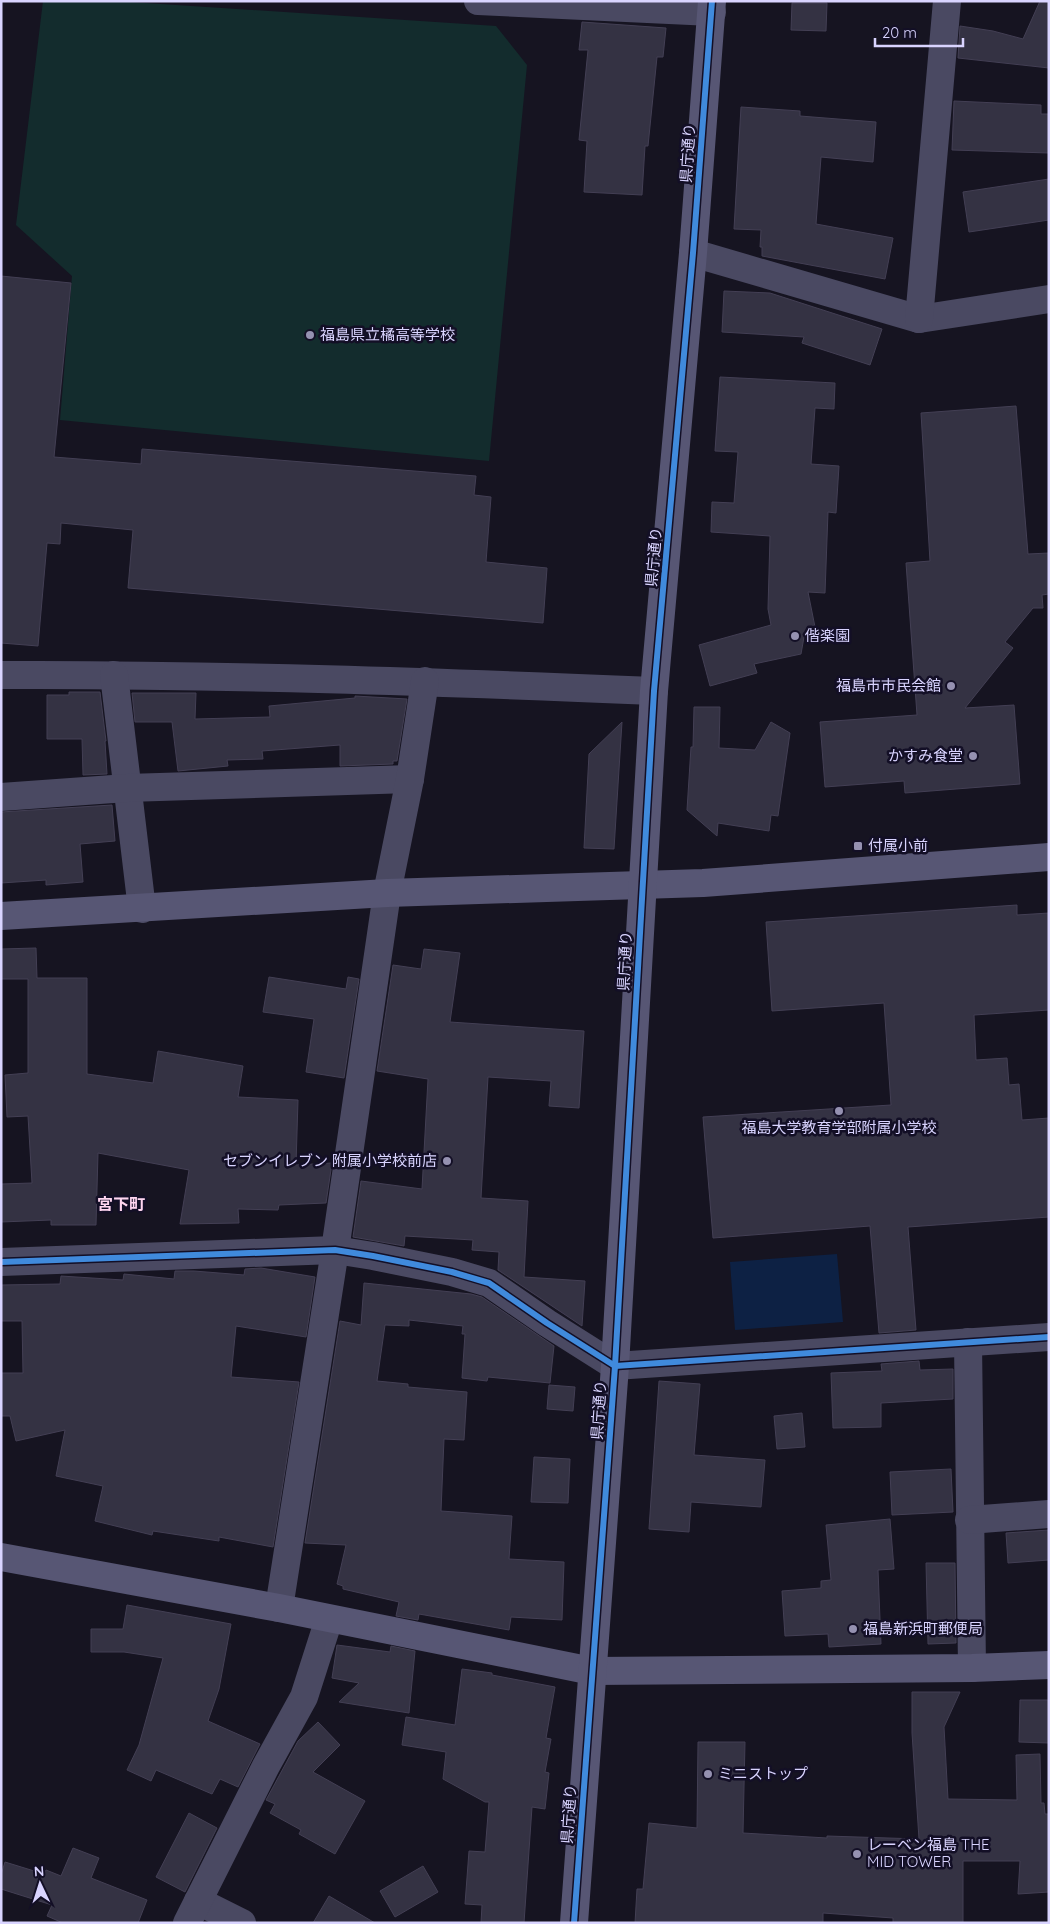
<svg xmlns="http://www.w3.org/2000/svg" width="1050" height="1924" viewBox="0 0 1050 1924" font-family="Quicksand,'Noto Sans JP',sans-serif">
  <rect width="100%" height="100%" fill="#161421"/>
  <polygon fill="#132c2d" points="43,1 115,1 496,26 527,65 489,461 60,420 72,276 16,225"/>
  <polygon fill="#0d2144" points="837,1254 843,1322 735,1330 730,1262"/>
  <g fill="#343243" stroke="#433f54">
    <polygon points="1040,1 1049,1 1049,68 958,58 960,26 993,31 1023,39"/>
    <polygon points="792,3 827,3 826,31 791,30"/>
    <polygon points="582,22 666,28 663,57 657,57 648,146 645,146 642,195 584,192 587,141 579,140 588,50 579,50"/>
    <polygon points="954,101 1041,105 1041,114 1049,114 1049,153 952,150"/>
    <polygon points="741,107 800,111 800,116 876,122 873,162 821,157 816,224 893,238 885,279 762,256 762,247 760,247 761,230 734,229"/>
    <polygon points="1049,179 1049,220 969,232 963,192"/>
    <polygon points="1,276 71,283 54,457 141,464 142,449 476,476 474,495 491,497 486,562 547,568 543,623 128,588 133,530 61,523 60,544 47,543 38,646 1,643"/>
    <polygon points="724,291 770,293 882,329 870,365 802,343 804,337 722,332"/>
    <polygon points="720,377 835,383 834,409 815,408 811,464 839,466 836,513 828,512 825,593 808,592 817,637 804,637 801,654 754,664 757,673 710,686 699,645 771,625 768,609 770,536 711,532 712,502 734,503 738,452 715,451"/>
    <polygon points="1016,406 1028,554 1049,553 1049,594 1042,595 1043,608 1033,608 1005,642 1013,648 965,708 1014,705 1020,784 905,793 904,781 825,787 820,722 917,715 906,563 930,561 921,413"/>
    <polygon points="69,692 100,692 106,741 105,741 107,774 83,775 82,739 47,739 47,695 69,695"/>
    <polygon points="132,693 196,693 195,719 270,717 269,706 355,698 355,696 407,699 397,761 393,761 393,764 340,766 340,745 262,751 263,759 227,760 228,766 178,771 172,722 135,722"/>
    <polygon points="694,707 720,707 719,748 755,750 771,722 790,733 778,816 771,815 769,831 718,823 717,836 687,810 691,747 693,747"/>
    <polygon points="622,722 614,849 584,848 589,754"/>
    <polygon points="112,805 115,841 80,844 83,882 46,885 46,880 1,883 1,812"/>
    <polygon points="1017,905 1017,915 1049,913 1049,1010 974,1015 976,1060 1007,1058 1009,1085 1019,1084 1022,1120 1049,1118 1049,1217 908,1227 916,1330 879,1333 870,1226 713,1238 703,1117 891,1105 884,1003 772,1011 766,922"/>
    <polygon points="36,948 37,978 87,978 87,1074 153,1083 158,1051 243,1066 238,1097 298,1100 296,1165 332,1163 326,1203 279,1205 278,1210 238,1209 239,1223 180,1224 189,1170 98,1153 96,1225 51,1225 51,1220 1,1222 1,1184 32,1183 28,1116 7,1117 5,1075 28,1073 28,979 1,979 1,949"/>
    <polygon points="424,949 460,953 450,1022 584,1031 579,1108 549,1106 551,1081 488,1077 481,1198 528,1201 524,1277 585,1281 582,1326 498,1270 499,1252 472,1250 473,1240 405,1236 404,1246 353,1237 361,1181 422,1189 428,1079 377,1071 393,965 421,969"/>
    <polygon points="269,977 346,989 348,977 359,979 344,1078 306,1072 314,1019 263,1012"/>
    <polygon points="261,1268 315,1277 306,1337 236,1326 231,1377 299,1382 273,1547 219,1537 219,1541 153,1531 152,1535 95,1521 103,1486 56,1476 65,1430 16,1441 10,1416 1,1416 1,1373 23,1373 22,1321 1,1321 1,1285 60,1284 61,1276 123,1280 124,1274 174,1279 175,1271 194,1271 244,1275 245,1269"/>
    <polygon points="364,1283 471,1294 482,1297 554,1346 550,1383 488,1377 487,1381 462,1378 465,1334 462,1334 463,1326 409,1320 409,1326 385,1325 377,1381 408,1384 408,1387 467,1392 464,1440 444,1439 441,1511 512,1516 509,1559 564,1562 562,1620 511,1617 509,1630 419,1614 418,1620 396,1616 399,1602 343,1589 343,1586 337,1584 346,1545 305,1543 340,1321 361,1325"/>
    <polygon points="919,1361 920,1370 953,1369 953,1399 881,1403 881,1427 833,1428 831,1373 882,1371 881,1364"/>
    <polygon points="659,1381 700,1384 694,1455 765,1460 761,1507 691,1502 689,1532 649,1529"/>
    <polygon points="549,1385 575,1387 573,1411 547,1409"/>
    <polygon points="802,1413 805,1447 777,1449 774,1416"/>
    <polygon points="534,1457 570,1459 568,1503 531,1502"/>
    <polygon points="951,1469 953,1512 892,1515 890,1472"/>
    <polygon points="890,1519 894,1569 878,1570 881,1644 829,1647 828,1634 785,1636 782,1591 821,1588 821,1581 831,1580 826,1525"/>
    <polygon points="1049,1530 1049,1560 1008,1563 1006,1533"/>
    <polygon points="926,1563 955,1563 956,1643 928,1644"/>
    <polygon points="127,1605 231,1624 219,1689 208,1721 260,1744 238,1787 220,1779 212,1794 156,1770 151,1781 127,1770 139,1745 163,1658 124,1652 91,1652 91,1629 123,1629"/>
    <polygon points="337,1645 390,1652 391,1646 415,1651 409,1713 339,1702 359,1683 332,1678"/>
    <polygon points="462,1669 492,1673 492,1675 555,1687 546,1738 551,1739 545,1772 549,1773 545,1809 532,1807 524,1923 481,1923 482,1905 465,1904 469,1851 485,1852 489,1802 485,1802 443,1779 446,1752 402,1745 406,1717 455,1725"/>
    <polygon points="912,1692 960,1692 944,1727 948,1799 1017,1800 1016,1755 1040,1754 1041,1803 1044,1803 1045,1814 1049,1814 1049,1892 1018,1894 1020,1861 963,1861 963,1923 893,1923 893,1918 823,1913 823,1923 635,1923 637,1889 643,1889 649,1823 697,1828 698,1742 745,1742 743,1833 827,1838 827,1836 919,1839 912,1733"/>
    <polygon points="1020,1700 1049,1700 1049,1743 1019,1742"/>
    <polygon points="318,1722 340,1745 313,1772 365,1801 335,1854 299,1834 301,1830 270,1813 275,1804 266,1800 298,1741"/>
    <polygon points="189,1813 217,1828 185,1892 156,1877"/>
    <polygon points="73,1848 99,1858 91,1878 147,1900 138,1923 63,1923 47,1916 52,1905 1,1889 1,1875 5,1862 44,1874 46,1870 61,1876"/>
    <polygon points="423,1866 438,1892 395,1917 380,1891"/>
    <polygon points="329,1896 375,1923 313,1923"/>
  </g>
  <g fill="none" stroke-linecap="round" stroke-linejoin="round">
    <g stroke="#4a4962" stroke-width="28">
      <polyline points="478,1 712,12"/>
      <polyline points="693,253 919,319 1049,299"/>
      <polyline points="919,319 947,1"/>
      <path d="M1,675C219,674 437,682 654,691"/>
      <polyline points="114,675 142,909"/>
      <polyline points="1,797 127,788 410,779"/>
      <polyline points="1,1262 335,1250 373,1256 452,1272 489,1283 547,1323 615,1366 1049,1337"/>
      <polyline points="968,1342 972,1668"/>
      <polyline points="969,1520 1049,1514"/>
      <polyline points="279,1608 335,1250 387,893 410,779 425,681"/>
      <polyline points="198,1901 242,1923"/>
      <polyline points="187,1923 266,1766 304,1697 329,1619"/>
    </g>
    <g stroke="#575674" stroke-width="28">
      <polyline points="1,916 387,893 703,883 1049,857"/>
      <polyline points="1,1557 279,1608 592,1671 972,1668 1049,1665"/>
      <polyline points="574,1923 615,1366 654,691 693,253 712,1"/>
    </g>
    <g stroke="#130f26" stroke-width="9">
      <g id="cycleway">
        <polyline points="1,1262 335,1250 373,1256 452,1272 489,1283 547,1323 615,1366 1049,1337"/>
        <polyline points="574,1923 615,1366 654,691 693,253 712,1"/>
      </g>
    </g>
    <use href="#cycleway" stroke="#408adc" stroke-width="6"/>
  </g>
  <g fill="#9591b1" stroke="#130f26" stroke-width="2">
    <circle cx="310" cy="335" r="5"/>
    <circle cx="795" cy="636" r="5"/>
    <circle cx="951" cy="686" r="5"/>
    <circle cx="973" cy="756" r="5"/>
    <rect x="853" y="841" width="10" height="10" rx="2.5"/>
    <circle cx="839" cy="1111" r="5"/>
    <circle cx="447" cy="1161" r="5"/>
    <circle cx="853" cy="1629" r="5"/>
    <circle cx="708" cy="1774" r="5"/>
    <circle cx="857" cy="1854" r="5"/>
  </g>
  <g text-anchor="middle" stroke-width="5" stroke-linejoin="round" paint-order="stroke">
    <g font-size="15" fill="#d9d4ff" stroke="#130f26">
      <text transform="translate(688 153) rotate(-86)" y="5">県庁通り</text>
      <text transform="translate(654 557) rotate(-85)" y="5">県庁通り</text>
      <text transform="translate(625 961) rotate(-87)" y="5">県庁通り</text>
      <text transform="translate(599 1410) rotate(-86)" y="5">県庁通り</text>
      <text transform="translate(569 1814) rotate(-86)" y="5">県庁通り</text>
    </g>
    <g font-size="15" fill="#d9d4ff" stroke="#130f26" text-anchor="start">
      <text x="320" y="340">福島県立橘高等学校</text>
      <text x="805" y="641">偕楽園</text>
      <text x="941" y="691" text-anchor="end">福島市市民会館</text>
      <text x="963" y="761" text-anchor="end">かすみ食堂</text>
      <text x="868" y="851">付属小前</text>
      <text x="839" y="1133" text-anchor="middle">福島大学教育学部附属小学校</text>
      <text x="437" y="1166" text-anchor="end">セブンイレブン 附属小学校前店</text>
      <text x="863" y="1634">福島新浜町郵便局</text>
      <text x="718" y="1779">ミニストップ</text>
      <text x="867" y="1850">レーベン福島 THE<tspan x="867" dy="17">MID TOWER</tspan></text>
    </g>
    <g font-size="16" font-weight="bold" fill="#ffd6f0" stroke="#130f26">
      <text x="121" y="1210">宮下町</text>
    </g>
  </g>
  <rect width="1050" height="1924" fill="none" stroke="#d9d4ff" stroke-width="5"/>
  <g transform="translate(40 1884) rotate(356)" stroke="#130f26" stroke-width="4" paint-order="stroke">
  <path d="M0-4L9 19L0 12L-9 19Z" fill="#d9d4ff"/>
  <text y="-8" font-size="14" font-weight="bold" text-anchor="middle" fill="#d9d4ff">N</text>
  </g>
  <path d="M875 38v8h88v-8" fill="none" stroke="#d9d4ff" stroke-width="2.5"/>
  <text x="882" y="38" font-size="15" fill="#d9d4ff" stroke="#130f26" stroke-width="4" paint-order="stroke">20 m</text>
</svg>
